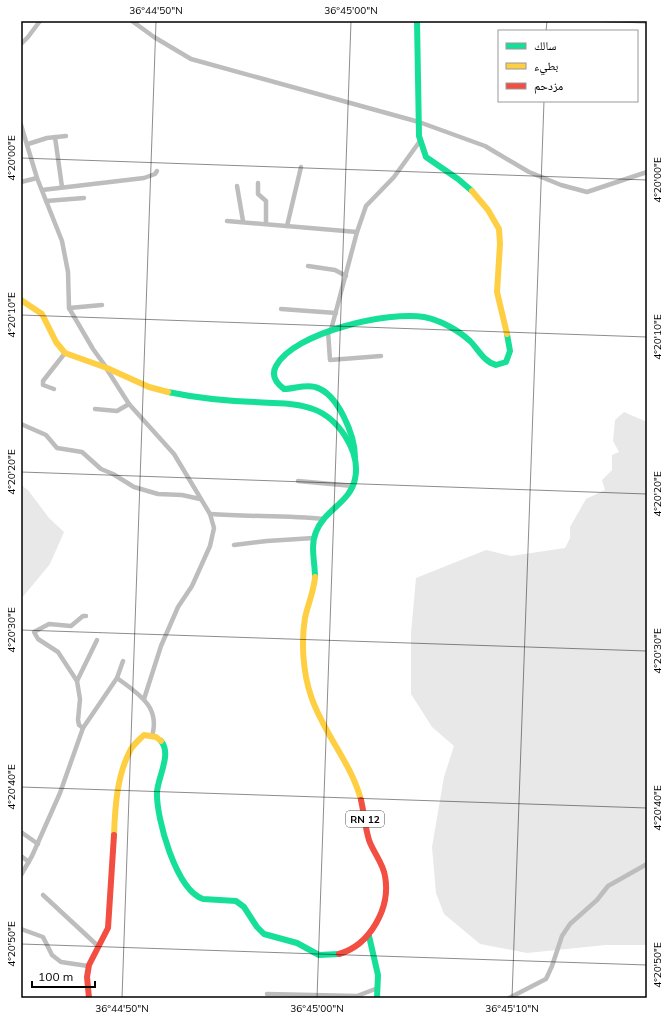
<svg xmlns="http://www.w3.org/2000/svg" width="668" height="1019" viewBox="0 0 668 1019" font-family="Mulish,'Noto Naskh Arabic',sans-serif">
  <rect width="100%" height="100%" fill="#fff"/>
  <g fill="#e8e8e8">
    <polygon points="624,412 647,422 647,945 606,945 527,953 480,944 444,914 436,893 432,847 444,777 454,746 432,727 411,694 411,633 416,578 486,550 511,556 565,548 570,538 570,527 586,499 605,490 602,480 612,470 612,455 619,452 613,441 615,420"/>
    <polygon points="21,485 28,490 49,518 64,532 50,564 21,599"/>
  </g>
  <g fill="none" stroke-linecap="round" stroke-linejoin="round">
    <g stroke="#bdbdbd" stroke-width="4.5">
      <polyline points="132,21 154,37 191,59 419,122 485,146 529,172 561,185 587,192 647,172"/>
      <polyline points="21,44 28,37 40,21"/>
      <polyline points="21,125 37,178 62,241 68,272 69,308 93,349 106,367"/>
      <polyline points="55,137 62,187"/>
      <polyline points="28,144 47,138 66,136"/>
      <polyline points="21,182 37,178"/>
      <polyline points="258,183 258,194 266,201 266,224"/>
      <polyline points="237,186 243,221"/>
      <polyline points="42,190 144,178 155,174 157,171"/>
      <polyline points="46,201 84,198"/>
      <polyline points="227,221 357,232"/>
      <polyline points="287,226 301,167"/>
      <polyline points="308,266 335,270 346,276"/>
      <polyline points="69,308 102,305"/>
      <polyline points="281,309 336,313"/>
      <polyline points="331,330 357,232 366,206 394,177 420,141"/>
      <polyline points="328,331 330,360 381,356"/>
      <polyline points="106,368 129,404 174,454 210,514 214,528 210,546 192,586 178,607 161,646 144,699"/>
      <polyline points="54,389 43,385 43,381 65,353"/>
      <polyline points="95,409 117,411 129,404"/>
      <polyline points="21,424 46,435 57,448 82,452 101,469 113,474 134,487 158,494 182,495 200,499"/>
      <polyline points="298,481 353,486"/>
      <path d="M210,514C249,517 286,515 324,519"/>
      <polyline points="234,545 267,541 314,538"/>
      <path d="M117,678C137,693 161,706 152,736"/>
      <polyline points="77,681 58,652 38,639 34,632 49,624 71,626 83,616 86,616"/>
      <polyline points="83,728 79,725 78,720 80,699 77,681 97,640"/>
      <polyline points="21,832 38,844"/>
      <polyline points="21,856 29,862"/>
      <polyline points="21,875 32,856 60,793 83,728 117,678 123,661"/>
      <polyline points="43,895 98,946"/>
      <polyline points="21,929 43,937 52,955 61,962 88,966"/>
      <polyline points="267,994 357,996 378,988"/>
      <polyline points="509,998 546,979 552,966 562,936 570,924 597,900 608,886 647,864"/>
    </g>
    <g stroke="#16e098" stroke-width="6">
      <polyline points="417,21 419,136 426,157 458,179 472,191"/>
      <path d="M168,392C197,398 226,401 255,402C274,404 295,402 313,409C338,418 361,451 355,479C350,503 324,510 316,532C310,546 315,562 315,577"/>
      <path d="M355,457C355,436 338,393 315,387C305,384 294,389 284,389C276,383 271,375 276,366C294,332 389,311 424,317C440,320 458,330 470,341C478,349 484,362 496,365L506,362L510,351L507,334"/>
      <path d="M161,741C172,754 158,777 157,792C156,818 176,890 203,899L236,901L244,907L257,927L264,934L297,943L319,955L339,954"/>
      <polyline points="369,936 378,975 377,998"/>
    </g>
    <g stroke="#ffcf43" stroke-width="6">
      <polyline points="472,191 488,210 499,229 500,244 497,292 507,334"/>
      <polyline points="21,300 42,314 56,342 65,353 107,368 149,387 168,392"/>
      <path d="M315,577C314,591 308,604 305,618C301,642 303,673 311,696C323,733 351,762 361,800"/>
      <path d="M114,835C115,807 117,774 131,749C134,744 140,739 144,735L156,737L161,741"/>
    </g>
    <g stroke="#f24e42" stroke-width="6">
      <path d="M339,954C370,945 391,908 385,876C383,863 373,852 369,840C365,827 364,813 361,800"/>
      <polyline points="89,998 87,977 89,965 108,928 114,835"/>
    </g>
  </g>
  <path fill="none" stroke="#000" stroke-width="1" stroke-opacity="0.45" d="M585,21L647,23M546,31L547,21M21,158L647,180M21,315L647,337M21,472L647,494M21,630L647,651M21,787L647,808M21,944L647,965M122,998L156,21M317,998L351,21M512,998L544,101"/>
  <g text-anchor="middle" stroke-width="3" stroke-linejoin="round" paint-order="stroke">
    <rect fill="#fff" stroke="#4c4c4c" stroke-width="1" x="346" y="811" width="38" height="16" rx="3"/>
    <g font-size="10" font-weight="bold" fill="#000">
      <text x="365" y="823">RN 12</text>
    </g>
  </g>
  <rect width="668" height="1019" fill="none" stroke="#ffffff" stroke-width="44"/>
  <rect x="498" y="30" width="140" height="72" fill="#ffffff" stroke="#999999"/>
  <rect x="506" y="43" width="20" height="6" fill="#16e098" stroke="#999999"/>
  <text x="534" y="50" font-size="12" fill="#000000">سالك</text>
  <rect x="506" y="63" width="20" height="6" fill="#ffcf43" stroke="#999999"/>
  <text x="534" y="70" font-size="12" fill="#000000">بطيء</text>
  <rect x="506" y="83" width="20" height="6" fill="#f24e42" stroke="#999999"/>
  <text x="534" y="90" font-size="12" fill="#000000">مزدحم</text>
  <path d="M32 981v6h63v-6" fill="none" stroke="#000000" stroke-width="2"/>
  <text x="38" y="981" font-size="12" fill="#000000" stroke="#ffffff" stroke-width="3" paint-order="stroke">100 m</text>
  <rect x="22" y="22" width="624" height="975" fill="none" stroke="#000" stroke-width="1.5"/>
  <g font-size="10" text-anchor="middle" fill="#000">
    <text x="156" y="14">36°44'50"N</text>
    <text x="351" y="14">36°45'00"N</text>
    <text transform="translate(11 158) rotate(-90)" y="4">4°20'00"E</text>
    <text transform="translate(657 180) rotate(-90)" y="4">4°20'00"E</text>
    <text transform="translate(11 315) rotate(-90)" y="4">4°20'10"E</text>
    <text transform="translate(657 337) rotate(-90)" y="4">4°20'10"E</text>
    <text transform="translate(11 472) rotate(-90)" y="4">4°20'20"E</text>
    <text transform="translate(657 494) rotate(-90)" y="4">4°20'20"E</text>
    <text transform="translate(11 630) rotate(-90)" y="4">4°20'30"E</text>
    <text transform="translate(657 651) rotate(-90)" y="4">4°20'30"E</text>
    <text transform="translate(11 787) rotate(-90)" y="4">4°20'40"E</text>
    <text transform="translate(657 808) rotate(-90)" y="4">4°20'40"E</text>
    <text transform="translate(11 944) rotate(-90)" y="4">4°20'50"E</text>
    <text transform="translate(657 965) rotate(-90)" y="4">4°20'50"E</text>
    <text x="122" y="1012">36°44'50"N</text>
    <text x="317" y="1012">36°45'00"N</text>
    <text x="512" y="1012">36°45'10"N</text>
  </g>
</svg>
